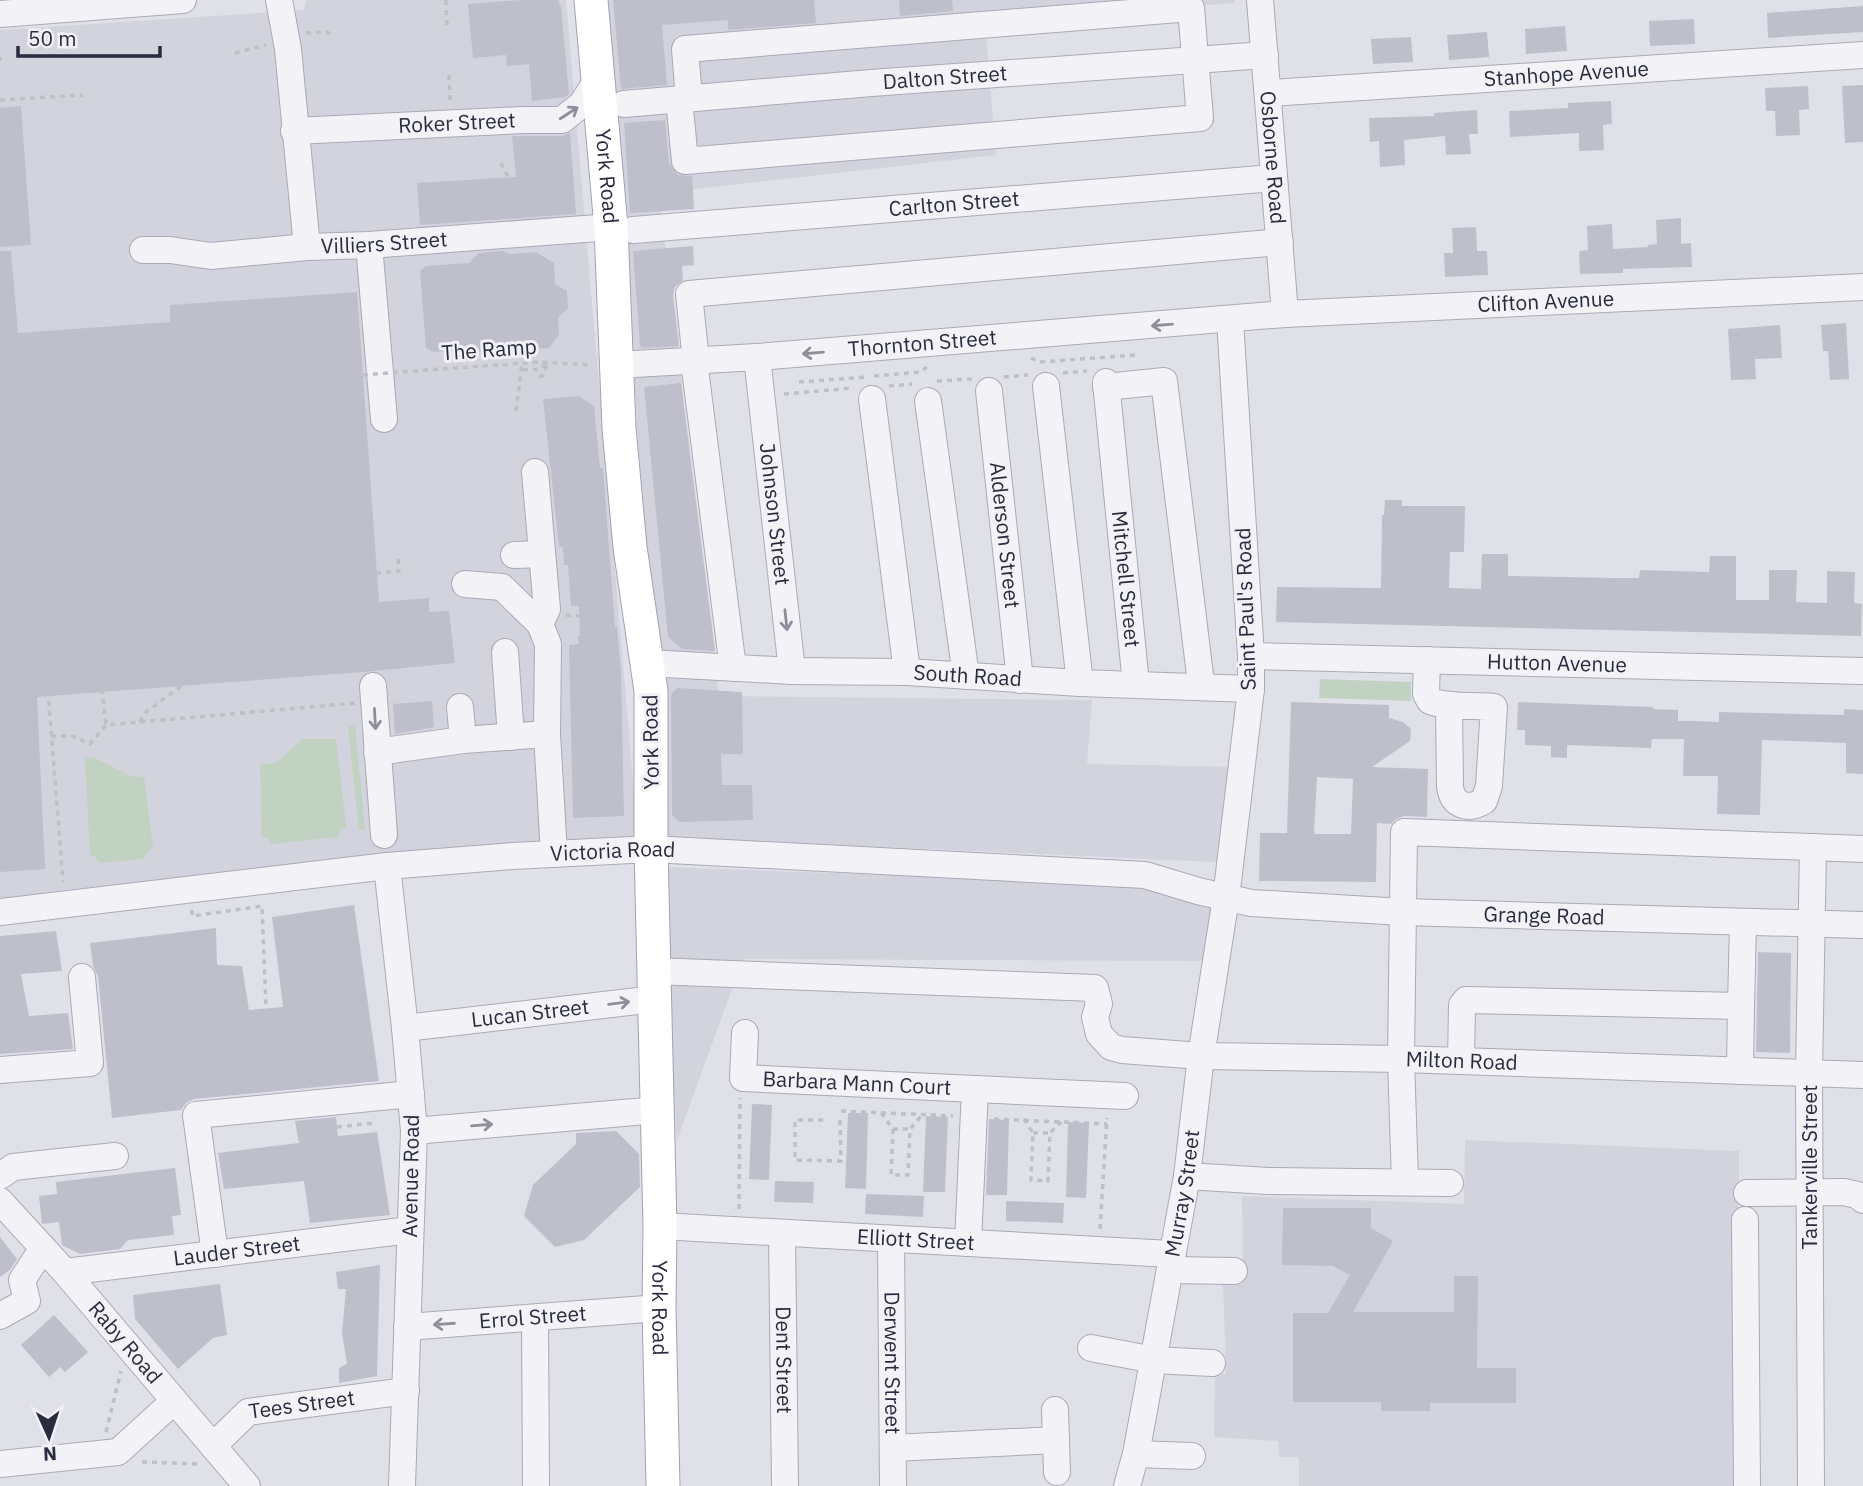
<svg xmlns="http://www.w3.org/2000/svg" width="1863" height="1486" viewBox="0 0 1863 1486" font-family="'IBM Plex Sans',sans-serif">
  <rect width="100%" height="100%" fill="#e0e1e8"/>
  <g fill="#d2d3dd">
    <polygon points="306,0 566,0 638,837 0,898 0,30 304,10"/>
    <polygon points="605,0 1235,0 1235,3 985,23 996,155 659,193 719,696 1092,700 1087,764 1242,767 1235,863 664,837 616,103"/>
    <polygon points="666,867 1219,887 1209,961 743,959 677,1140 668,1001"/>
    <polygon points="1465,1140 1739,1151 1738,1486 1299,1486 1299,1457 1279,1457 1278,1441 1214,1437 1215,1375 1226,1374 1223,1284 1243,1284 1242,1196 1464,1204"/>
  </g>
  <g fill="#c2d2c2">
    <polygon points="1320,679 1411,682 1411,701 1319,698"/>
    <polygon points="355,724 365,831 359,829 348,728"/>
    <polygon points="302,739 336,739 346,826 340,830 339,837 271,844 268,839 262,837 260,764 276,763"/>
    <polygon points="93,757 130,776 144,777 153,847 142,859 100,863 95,857 90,855 85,759"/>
  </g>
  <g fill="#bebfcb" fill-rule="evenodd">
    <polygon points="520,0 558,0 561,7 569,94 565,97 532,101 529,64 507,66 506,55 473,58 468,4"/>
    <polygon points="613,0 814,0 816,23 728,30 728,20 662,25 667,85 621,89"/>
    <polygon points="899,0 952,0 953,11 900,16"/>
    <polygon points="1863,6 1863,32 1768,38 1767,13"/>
    <polygon points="1694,19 1695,44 1650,46 1649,21"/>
    <polygon points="1565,26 1567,51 1526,54 1525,29"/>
    <polygon points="1487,32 1489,57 1449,60 1447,35"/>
    <polygon points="1411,37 1413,62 1373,64 1371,39"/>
    <polygon points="1863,85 1863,142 1845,143 1842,86"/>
    <polygon points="1808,86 1809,109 1799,110 1800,135 1776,136 1775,111 1766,111 1765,88"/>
    <polygon points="1611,101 1612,124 1603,125 1604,150 1579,151 1579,133 1510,137 1509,111 1568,108 1568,103"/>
    <polygon points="21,106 31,245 0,247 0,108"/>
    <polygon points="1477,110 1478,134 1469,134 1471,154 1446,155 1445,136 1404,140 1405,165 1380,167 1379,141 1370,142 1369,118 1434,116 1434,113"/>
    <polygon points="665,120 669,163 678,175 692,176 694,209 630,213 624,123"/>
    <polygon points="570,133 576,214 420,225 417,183 516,177 512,136 562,136"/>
    <polygon points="1681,218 1681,244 1691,243 1692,267 1623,269 1623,273 1580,274 1579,251 1588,250 1587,226 1612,224 1613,249 1648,247 1648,245 1657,244 1656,220"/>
    <polygon points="1476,227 1477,251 1487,251 1488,275 1445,277 1444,253 1453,253 1452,228"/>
    <polygon points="693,246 694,265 682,266 683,280 675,287 673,295 679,346 643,348 640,346 633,251"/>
    <polygon points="0,251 11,251 18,333 170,322 170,305 357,292 379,602 429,598 429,612 449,611 455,663 363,672 37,697 45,869 0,872"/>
    <polygon points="503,251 511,254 536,252 554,263 555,284 567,291 568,308 558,318 559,335 549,348 529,349 524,345 510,346 506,351 481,353 476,349 433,352 426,348 420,271 426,266 469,263 479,253"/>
    <polygon points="1846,323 1849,379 1830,380 1828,351 1823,351 1821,325"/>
    <polygon points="1780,325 1782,358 1755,359 1756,379 1731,380 1728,329"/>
    <polygon points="681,383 684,408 715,651 682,649 668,637 644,387"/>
    <polygon points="579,396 594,406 600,468 603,468 615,627 617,627 621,671 624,816 573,818 569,645 579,644 578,636 580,636 579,606 571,606 568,565 564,565 563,547 559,547 543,399"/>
    <polygon points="1385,500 1402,500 1402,506 1465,506 1464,552 1450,552 1449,588 1481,589 1482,554 1508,554 1508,576 1615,578 1639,578 1640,570 1709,572 1710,556 1736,556 1736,600 1769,600 1769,570 1797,570 1796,602 1827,603 1827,571 1855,572 1854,603 1862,604 1861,636 1276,622 1277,587 1381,588 1382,515 1384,515"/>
    <polygon points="677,688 742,692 743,754 721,754 722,785 752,785 753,820 680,822 672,815 671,694"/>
    <polygon points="432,701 434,727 395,734 393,704"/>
    <path d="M1291,702L1389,705V718L1403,722L1411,729L1410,741L1372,767L1428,769L1427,817L1404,816L1396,819L1391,824L1377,823L1376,882L1259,881L1260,833H1287ZM1317,777L1353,779L1351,834H1314Z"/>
    <polygon points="1518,702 1653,707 1653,709 1678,710 1678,721 1693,721 1719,722 1719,712 1844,715 1844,709 1863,710 1863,774 1846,773 1846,743 1762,740 1760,815 1717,814 1718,776 1683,776 1684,739 1652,739 1651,748 1567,745 1567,758 1551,757 1551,746 1525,745 1525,730 1517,730"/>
    <polygon points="354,905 379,1081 194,1099 186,1103 181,1110 112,1118 98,976 93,966 90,943 216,928 217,965 242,966 249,1010 283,1007 272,917"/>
    <polygon points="56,931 62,971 21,974 29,1016 68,1013 73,1049 0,1054 0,936"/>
    <polygon points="1758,952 1791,953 1790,1053 1756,1052"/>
    <polygon points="752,1104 772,1105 769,1180 749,1179"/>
    <polygon points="848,1113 868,1113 866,1189 845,1188"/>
    <polygon points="926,1116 948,1117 945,1192 923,1192"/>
    <polygon points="336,1117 338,1136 377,1132 390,1215 310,1223 304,1181 224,1189 218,1153 299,1143 295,1121"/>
    <polygon points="989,1119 1009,1120 1007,1195 986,1195"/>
    <polygon points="1068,1122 1089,1123 1086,1198 1066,1197"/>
    <polygon points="616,1131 639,1154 640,1187 584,1240 555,1247 524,1216 533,1185 576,1144 576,1133"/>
    <polygon points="175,1168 181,1215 172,1216 174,1235 128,1240 120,1249 80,1254 62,1245 59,1222 42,1224 39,1196 57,1194 56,1182"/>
    <polygon points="775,1181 814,1182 813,1203 774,1202"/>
    <polygon points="866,1194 924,1196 923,1217 865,1214"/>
    <polygon points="1006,1201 1064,1203 1063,1223 1006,1221"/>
    <polygon points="1283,1208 1371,1208 1371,1228 1393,1241 1353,1312 1454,1312 1454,1276 1478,1276 1477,1368 1516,1368 1516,1403 1430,1403 1430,1411 1381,1411 1381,1402 1293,1402 1293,1313 1328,1313 1350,1275 1333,1266 1282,1265"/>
    <polygon points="0,1237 17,1259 10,1270 0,1277"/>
    <polygon points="380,1265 377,1376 339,1383 339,1368 347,1364 342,1333 346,1289 338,1289 336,1272"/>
    <polygon points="220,1284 227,1335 213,1338 178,1369 135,1319 133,1295"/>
    <polygon points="54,1315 88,1352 65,1372 60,1367 49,1377 21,1345"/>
  </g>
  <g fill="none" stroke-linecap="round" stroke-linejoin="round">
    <g stroke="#a9aab5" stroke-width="28">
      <g id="minor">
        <polyline points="279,0 288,49 307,247"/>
        <path id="s1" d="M1260,0L1285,314"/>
        <polyline points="0,14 183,0"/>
        <path id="s2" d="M1269,93L1863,55"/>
        <polyline points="679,99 685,161 1200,118 1191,8 685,49 689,99"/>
        <path id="s3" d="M624,104L871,83L1265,55"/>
        <path id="s4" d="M294,131L523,120H562L582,104L599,77"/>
        <path id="s5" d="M633,230L1274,178"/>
        <polyline points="369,245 384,419"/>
        <path id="s6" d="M143,250H170L211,256L307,247L369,245L611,227"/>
        <path id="s7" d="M757,357L792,671"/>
        <polyline points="694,361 733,668"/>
        <polyline points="696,361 689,294 1280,242"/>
        <path id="s8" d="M617,365L757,357L1285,314L1863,287"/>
        <path id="s9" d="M1106,382L1136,684"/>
        <polyline points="1046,386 1080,683"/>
        <polyline points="1106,387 1164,381 1200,675"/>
        <path id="s10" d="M989,391L1020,680"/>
        <polyline points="872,399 907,672"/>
        <polyline points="928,401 966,676"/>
        <polyline points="535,472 547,609 540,624 548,644 547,734 554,854"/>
        <polyline points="514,555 542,554"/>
        <polyline points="465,584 502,587 540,624"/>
        <polyline points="505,652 511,737"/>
        <path id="s11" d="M1251,656L1863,671"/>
        <path d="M1427,660L1426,694L1430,701C1450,708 1473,705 1494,707L1489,786L1484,801C1467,811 1452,805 1450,786L1449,705"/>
        <path id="s12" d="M648,663L792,671L907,672L1080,683L1251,689"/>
        <polyline points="373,686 384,835"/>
        <polyline points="460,707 463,740"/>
        <polyline points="377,752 463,740 547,734"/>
        <polyline points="387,866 405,1028 414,1131 402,1486"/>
        <path id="s13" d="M0,912L387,866L513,856L651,849L1145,875L1198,891L1251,903L1403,912L1863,925"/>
        <path id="s14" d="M654,971L1095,988L1099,1004L1095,1017L1099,1034L1111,1047L1122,1050L1201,1056L1401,1059L1863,1075"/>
        <polyline points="1741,1006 1743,922"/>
        <path id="s15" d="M405,1028L655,999"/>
        <path id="s16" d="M745,1033L743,1078L975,1089L968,1243"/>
        <polyline points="1461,1061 1462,1005 1466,1000 1741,1006 1740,1071"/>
        <polyline points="0,1070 90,1063 82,977"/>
        <polyline points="975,1089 1125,1096"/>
        <polyline points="414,1131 658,1110"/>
        <polyline points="0,1176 13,1167 115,1156"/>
        <polyline points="1187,1176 1268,1181 1450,1183"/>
        <polyline points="1405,1182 1401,1059 1404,832 1863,849"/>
        <polyline points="1747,1193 1844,1192 1857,1195 1863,1200"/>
        <path id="s17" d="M0,1201L65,1272L247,1486"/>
        <polyline points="1745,1220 1747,1486"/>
        <path id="s18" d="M660,1226L1171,1254"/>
        <path id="s19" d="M782,1234L785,1486"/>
        <path id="s20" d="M891,1239L893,1486"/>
        <polyline points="215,1254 196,1115 411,1094"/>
        <polyline points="1170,1270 1234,1271"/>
        <path id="s21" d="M65,1272L410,1230"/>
        <polyline points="0,1316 27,1301 22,1280 43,1248"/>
        <polyline points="535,1318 536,1486"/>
        <path id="s22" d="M407,1327L659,1308"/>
        <polyline points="1091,1348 1154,1360 1212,1363"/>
        <polyline points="1055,1410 1057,1472"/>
        <path id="s23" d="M213,1446L248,1412L406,1391"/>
        <polyline points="893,1448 1056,1440"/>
        <polyline points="1136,1454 1192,1456"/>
        <polyline points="0,1464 118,1452 174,1401"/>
        <path id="s24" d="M1127,1486L1136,1454L1187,1176L1201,1056L1226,898L1251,689V656L1230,320"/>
        <polyline points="1811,1486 1809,1073 1813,847"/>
      </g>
    </g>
    <g stroke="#a0a2b4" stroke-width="35">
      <g id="major">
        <path id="s25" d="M591,0L611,227L619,428L630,547L651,691V849L660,1226L659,1308L663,1486"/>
      </g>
    </g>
    <g stroke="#bebfc7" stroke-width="3.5" stroke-dasharray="5 5" stroke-linecap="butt">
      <polyline points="446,0 447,29"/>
      <polyline points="306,33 327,32 334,37"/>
      <polyline points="235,53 266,45"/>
      <polyline points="0,59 2,59"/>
      <polyline points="449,75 450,101"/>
      <polyline points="0,100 83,95"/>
      <polyline points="501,163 508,177"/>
      <polyline points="1031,358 1040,362 1136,355"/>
      <polyline points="523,370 541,369 546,363"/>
      <polyline points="413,371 538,362 590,365"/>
      <polyline points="1063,373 1087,371"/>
      <polyline points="539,376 543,376 547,364"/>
      <polyline points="874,376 921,372 927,367"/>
      <polyline points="1004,377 1028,375"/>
      <polyline points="937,381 972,379"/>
      <polyline points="799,382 866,377"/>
      <polyline points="349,386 371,667"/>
      <polyline points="889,386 912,384"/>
      <polyline points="254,394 349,386"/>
      <polyline points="784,394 853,388"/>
      <polyline points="516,411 522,363"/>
      <polyline points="181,491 198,460"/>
      <polyline points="16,503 15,513 34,510"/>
      <polyline points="237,508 245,593 366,588"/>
      <polyline points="25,511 28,544 35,547"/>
      <polyline points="366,574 399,571 398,554"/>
      <polyline points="566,615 614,619"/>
      <polyline points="102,689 106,725"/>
      <polyline points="48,691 49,693 356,669 349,601 367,600"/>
      <polyline points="48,691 63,882"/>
      <polyline points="140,722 146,712 184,684"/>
      <polyline points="51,736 72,736 90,744 106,725 355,703"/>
      <polyline points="192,910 192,916 262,906 266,1008"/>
      <polyline points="841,1111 953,1116"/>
      <polyline points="881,1113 893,1129 891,1175 908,1175 910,1129 923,1114"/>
      <polyline points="994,1119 1107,1124"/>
      <polyline points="1024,1119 1033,1133 1031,1180 1048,1181 1050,1133 1061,1122"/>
      <polyline points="823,1120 795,1120 795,1160 841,1161 840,1120"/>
      <polyline points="337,1127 374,1123"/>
      <polyline points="893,1129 910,1129"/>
      <polyline points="1033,1133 1050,1133"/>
      <polyline points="739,1209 740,1098"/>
      <polyline points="1100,1229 1107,1118"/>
      <polyline points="106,1432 121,1371"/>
      <polyline points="142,1462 200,1464"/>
    </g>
    <use href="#minor" stroke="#f3f3f7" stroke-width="26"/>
    <use href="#major" stroke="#fff" stroke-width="33"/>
    <polyline stroke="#bebfc7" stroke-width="3.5" stroke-dasharray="5 5" stroke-linecap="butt" points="363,375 413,371"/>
  </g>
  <defs><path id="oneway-shaft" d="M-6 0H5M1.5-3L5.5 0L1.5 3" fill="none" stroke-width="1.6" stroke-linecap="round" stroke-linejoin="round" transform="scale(1.75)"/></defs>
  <g stroke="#8e8f9b">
    <use href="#oneway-shaft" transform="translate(569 113) rotate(-33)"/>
    <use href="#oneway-shaft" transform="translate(1162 325) rotate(175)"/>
    <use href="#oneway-shaft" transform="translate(813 353) rotate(175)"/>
    <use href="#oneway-shaft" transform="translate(786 620) rotate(84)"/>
    <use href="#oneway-shaft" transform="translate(375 719) rotate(87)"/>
    <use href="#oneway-shaft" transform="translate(619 1003) rotate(-7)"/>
    <use href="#oneway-shaft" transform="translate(482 1125) rotate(-5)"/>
    <use href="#oneway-shaft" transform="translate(444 1324) rotate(176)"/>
  </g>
  <g text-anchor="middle" stroke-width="6" stroke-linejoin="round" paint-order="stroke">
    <g font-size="21" fill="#292b3f" stroke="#f0f0f6">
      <text dy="7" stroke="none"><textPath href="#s2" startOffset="298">Stanhope Avenue</textPath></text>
      <text dy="7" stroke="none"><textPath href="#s3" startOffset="322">Dalton Street</textPath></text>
      <text dy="7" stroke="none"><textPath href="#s4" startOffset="163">Roker Street</textPath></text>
      <text dy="7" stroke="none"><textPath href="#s1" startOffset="158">Osborne Road</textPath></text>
      <text dy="7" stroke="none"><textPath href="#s25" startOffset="177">York Road</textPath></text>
      <text dy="7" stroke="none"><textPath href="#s5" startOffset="322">Carlton Street</textPath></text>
      <text dy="7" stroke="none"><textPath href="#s6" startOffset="242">Villiers Street</textPath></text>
      <text dy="7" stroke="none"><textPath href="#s8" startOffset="931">Clifton Avenue</textPath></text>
      <text dy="7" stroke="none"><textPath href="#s8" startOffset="306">Thornton Street</textPath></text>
      <text transform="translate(489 350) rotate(-4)" y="7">The Ramp</text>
      <text dy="7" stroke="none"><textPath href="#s7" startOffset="158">Johnson Street</textPath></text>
      <text dy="7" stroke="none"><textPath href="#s10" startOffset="145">Alderson Street</textPath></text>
      <text dy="7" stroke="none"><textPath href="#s9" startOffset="198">Mitchell Street</textPath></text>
      <text transform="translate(1246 609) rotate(-92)" y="7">Saint Paul's Road</text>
      <text dy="7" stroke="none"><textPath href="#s11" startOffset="306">Hutton Avenue</textPath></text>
      <text dy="7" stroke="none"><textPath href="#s12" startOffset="320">South Road</textPath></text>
      <text transform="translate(651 742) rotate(-91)" y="7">York Road</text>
      <text dy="7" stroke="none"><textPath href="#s13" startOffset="616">Victoria Road</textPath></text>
      <text dy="7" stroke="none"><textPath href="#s13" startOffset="1552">Grange Road</textPath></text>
      <text dy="7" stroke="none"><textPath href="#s15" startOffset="126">Lucan Street</textPath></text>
      <text dy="7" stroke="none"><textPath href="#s14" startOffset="858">Milton Road</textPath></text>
      <text dy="7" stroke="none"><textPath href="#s16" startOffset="159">Barbara Mann Court</textPath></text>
      <text transform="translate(1810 1167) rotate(-90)" y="7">Tankerville Street</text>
      <text transform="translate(411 1176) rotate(-89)" y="7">Avenue Road</text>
      <text dy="7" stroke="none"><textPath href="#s24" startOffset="298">Murray Street</textPath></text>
      <text dy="7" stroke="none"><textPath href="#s18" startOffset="256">Elliott Street</textPath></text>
      <text dy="7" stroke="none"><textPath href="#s21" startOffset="173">Lauder Street</textPath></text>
      <text dy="7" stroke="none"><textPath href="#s25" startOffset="1311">York Road</textPath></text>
      <text dy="7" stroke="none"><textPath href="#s22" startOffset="126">Errol Street</textPath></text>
      <text dy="7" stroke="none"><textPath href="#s17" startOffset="189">Raby Road</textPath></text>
      <text dy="7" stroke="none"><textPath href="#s19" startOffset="126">Dent Street</textPath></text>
      <text dy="7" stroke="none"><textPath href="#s20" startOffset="124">Derwent Street</textPath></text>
      <text dy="7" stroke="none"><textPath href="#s23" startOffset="103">Tees Street</textPath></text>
    </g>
  </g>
  <g transform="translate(49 1437) rotate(177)" stroke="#f0f0f6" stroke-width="5" paint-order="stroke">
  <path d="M0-5L12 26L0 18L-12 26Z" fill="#292b3f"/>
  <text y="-10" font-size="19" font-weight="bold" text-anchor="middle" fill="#292b3f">N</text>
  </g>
  <path d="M18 46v10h142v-10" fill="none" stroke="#292b3f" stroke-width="3.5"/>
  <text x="28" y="46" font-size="21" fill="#292b3f" stroke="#f0f0f6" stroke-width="5" paint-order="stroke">50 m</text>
</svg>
